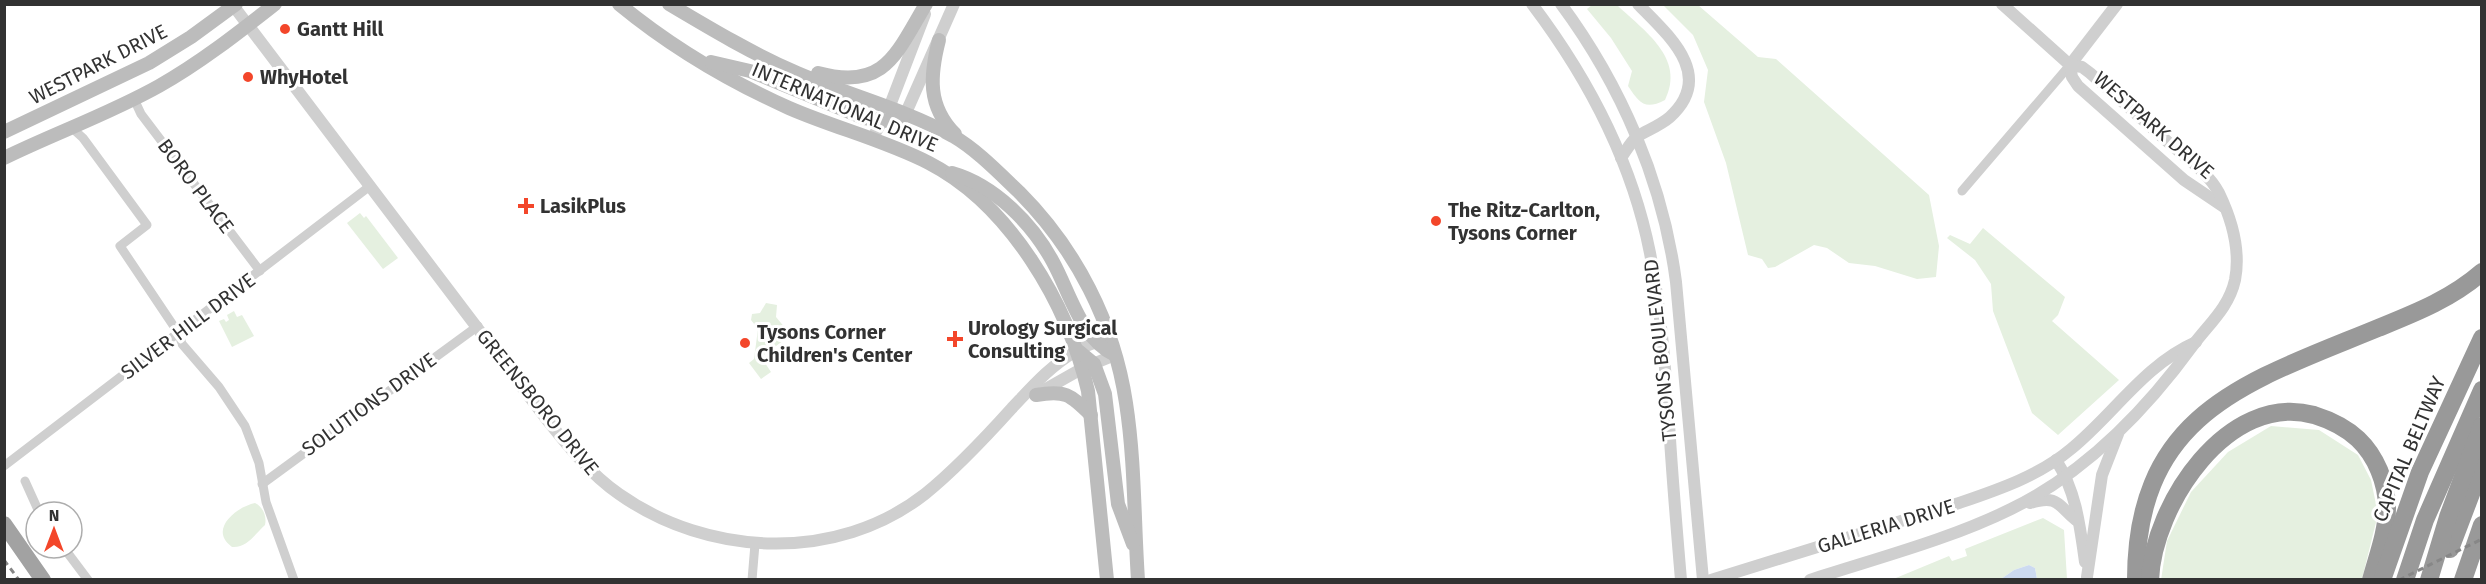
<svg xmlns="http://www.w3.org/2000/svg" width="2486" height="584" viewBox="0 0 2486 584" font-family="'Fira Sans',sans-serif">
  <rect width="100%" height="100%" fill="#fff"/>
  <g fill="#e5f0e0">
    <path d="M1592,5H1617C1644,31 1686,58 1665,100C1644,111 1639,102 1628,86L1632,71L1611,38L1587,9Z"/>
    <polygon points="1663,5 1698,5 1758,57 1776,59 1929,195 1939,246 1936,277 1917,279 1875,266 1849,263 1827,248 1814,245 1775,267 1768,268 1762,259 1748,255 1726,163 1704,102 1708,70 1693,35"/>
    <polygon points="360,213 364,218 366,216 398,258 383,269 347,223"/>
    <polygon points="1983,228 2065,297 2058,315 2052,321 2119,380 2058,435 2032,413 1993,311 1991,284 1975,260 1947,238 1950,235 1970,244"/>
    <polygon points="766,303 777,305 776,317 791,335 761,357 771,372 761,379 749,363 754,359 758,329 751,320 752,314 760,313"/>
    <polygon points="234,311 237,317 242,315 254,336 232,347 219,321 224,319 226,322 229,320 227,315"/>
    <polygon points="2271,426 2319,430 2358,455 2371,480 2378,514 2362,579 2161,580 2167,541 2191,492 2228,452"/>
    <path d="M255,503C263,507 267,516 265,525C254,535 247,548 232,547C208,530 236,507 255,503Z"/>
    <polygon points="2043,518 2064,530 2067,579 2037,579 2035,568 2029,565 2014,570 2001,579 1891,580 1949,556 1952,561 1967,556 1965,549"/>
  </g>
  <polygon fill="#ccdaf0" points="2029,565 2035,568 2037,579 2001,579 2014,570"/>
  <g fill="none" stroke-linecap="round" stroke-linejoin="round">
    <g stroke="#cfcfcf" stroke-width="9">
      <polyline points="134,99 141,114 260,271"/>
      <polyline points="72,128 83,138 147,225 120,246 179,334 182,344 219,387 245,426 259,463 266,502 294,580"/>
      <polyline points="1962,191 2070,65"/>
      <polyline points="4,466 370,186"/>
      <polyline points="25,481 39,512"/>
      <polyline points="262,484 478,326"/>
      <polyline points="64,548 88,580"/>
      <polyline points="752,580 755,544"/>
    </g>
    <g stroke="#cfcfcf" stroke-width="12">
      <path d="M232,4L544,416C567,445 590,474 619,494C708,557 837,563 925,494C956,469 985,438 1012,408C1032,387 1050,366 1076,351C1085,345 1096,343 1105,339"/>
      <path d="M1532,4C1588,78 1632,162 1650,253C1662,314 1666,377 1670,439C1673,486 1677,533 1681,580"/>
      <path d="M1561,4C1621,85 1663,182 1676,282L1703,580"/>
      <polyline points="2070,65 2072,77 2078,86 2184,180 2224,207"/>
      <polyline points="2070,65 2117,4"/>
      <polyline points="905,115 954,4"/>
      <polyline points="872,139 889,108 925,14"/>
      <path d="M1621,158C1626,151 1631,141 1638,136C1648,130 1661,125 1670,117C1716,75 1668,35 1638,4"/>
      <polyline points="1037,394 1083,368 1115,355"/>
      <path d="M2056,460C2076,491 2080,526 2085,562"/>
      <path d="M2030,503C2059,494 2058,506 2076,520"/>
      <polyline points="2087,577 2102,475 2118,434"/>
      <path d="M1711,580L1959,503C1997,490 2039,476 2071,449C2114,414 2144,365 2196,342"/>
      <path d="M1810,580C1877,558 1948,540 2011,509C2085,473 2146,410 2194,344C2210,323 2229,307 2235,280C2241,249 2232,220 2219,193C2208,172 2185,157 2168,142C2142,119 2116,96 2090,73L2082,67L2070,65L2002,4"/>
    </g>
    <g stroke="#bcbcbc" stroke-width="14">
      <path d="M619,4C670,46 729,81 789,108C835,128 884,140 929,163C1010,205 1068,304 1088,391L1107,580"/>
      <path d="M669,4C711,29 753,54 797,73C848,95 904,109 953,136C977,150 999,173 1019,192C1076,249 1114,323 1126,403C1135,461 1134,521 1138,580"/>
      <path d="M939,40C930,75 927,106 955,134"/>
      <polyline points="711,62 750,71 864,118 896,122 905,115"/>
      <path d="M818,73C885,91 896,54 926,4"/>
      <polyline points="4,132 149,63 191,37 236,4"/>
      <path d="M4,158C55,133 109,114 159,86C200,63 238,33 275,4"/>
      <path d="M952,173C994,185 1032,223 1053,262C1070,293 1081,339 1115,355"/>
      <polyline points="1077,350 1094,364 1105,394 1118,504 1133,544"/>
      <path d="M1036,395C1065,390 1070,394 1091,415"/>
    </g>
    <polyline stroke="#a2a2a2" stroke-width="16" points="4,524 43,580"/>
    <g stroke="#999" stroke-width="18">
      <polyline points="2450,549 2482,465"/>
      <path d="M2136,580C2136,412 2247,382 2378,328C2415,313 2451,299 2482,272"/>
      <path d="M2150,580C2153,505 2228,391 2314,415C2330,420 2345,427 2358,439C2376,456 2387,483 2387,508C2387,532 2377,557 2371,580"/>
      <polyline points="2382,580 2420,472 2482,338"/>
      <polyline points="2405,580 2425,520 2482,390"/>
      <polyline points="2429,580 2448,517 2482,426"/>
      <polyline points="2463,580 2482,525"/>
    </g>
    <g stroke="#878787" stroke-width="3" stroke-dasharray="6 4.5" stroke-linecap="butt">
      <polyline points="4,560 19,580"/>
      <polyline points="2399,580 2482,539"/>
    </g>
  </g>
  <g fill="#f3462a" stroke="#fff" stroke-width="2">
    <circle cx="285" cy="29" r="6"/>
    <circle cx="248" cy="77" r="6"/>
    <path d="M523 197h6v6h6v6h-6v6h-6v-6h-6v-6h6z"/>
    <circle cx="1436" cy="221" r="6"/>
    <path d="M952 330h6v6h6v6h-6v6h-6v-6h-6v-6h6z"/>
    <circle cx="745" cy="343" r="6"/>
  </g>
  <g text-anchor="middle" stroke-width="6" stroke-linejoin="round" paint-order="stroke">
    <g font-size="20" font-weight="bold" fill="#323232" stroke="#fff" text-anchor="start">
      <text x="297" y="36">Gantt Hill</text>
      <text x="260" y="84">WhyHotel</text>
      <text x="540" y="213">LasikPlus</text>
      <text x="1448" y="217">The Ritz-Carlton,<tspan x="1448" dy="23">Tysons Corner</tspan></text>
      <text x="968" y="335">Urology Surgical<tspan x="968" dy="23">Consulting</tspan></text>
      <text x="757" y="339">Tysons Corner<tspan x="757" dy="23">Children's Center</tspan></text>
    </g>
    <g font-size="20" fill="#323232" stroke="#fff">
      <text transform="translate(98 64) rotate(-27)" y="7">WESTPARK DRIVE</text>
      <text transform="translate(845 107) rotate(23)" y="7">INTERNATIONAL DRIVE</text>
      <text transform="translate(2154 125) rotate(41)" y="7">WESTPARK DRIVE</text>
      <text transform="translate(196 186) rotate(53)" y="7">BORO PLACE</text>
      <text transform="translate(188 326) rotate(-37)" y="7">SILVER HILL DRIVE</text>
      <text transform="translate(1660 350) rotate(-96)" y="7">TYSONS BOULEVARD</text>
      <text transform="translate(538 402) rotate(51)" y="7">GREENSBORO DRIVE</text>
      <text transform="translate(369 404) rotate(-36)" y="7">SOLUTIONS DRIVE</text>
      <text transform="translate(2409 449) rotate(-67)" y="7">CAPITAL BELTWAY</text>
      <text transform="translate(1886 526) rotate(-17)" y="7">GALLERIA DRIVE</text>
    </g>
  </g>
  <rect width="2486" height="584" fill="none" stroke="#323232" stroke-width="12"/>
  <g transform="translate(54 530)"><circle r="28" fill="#ffffff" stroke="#adadad" stroke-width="1.5"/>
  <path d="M0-4.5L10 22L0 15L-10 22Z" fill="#f3462a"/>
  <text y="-9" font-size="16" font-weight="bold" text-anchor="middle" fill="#323232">N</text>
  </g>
</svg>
